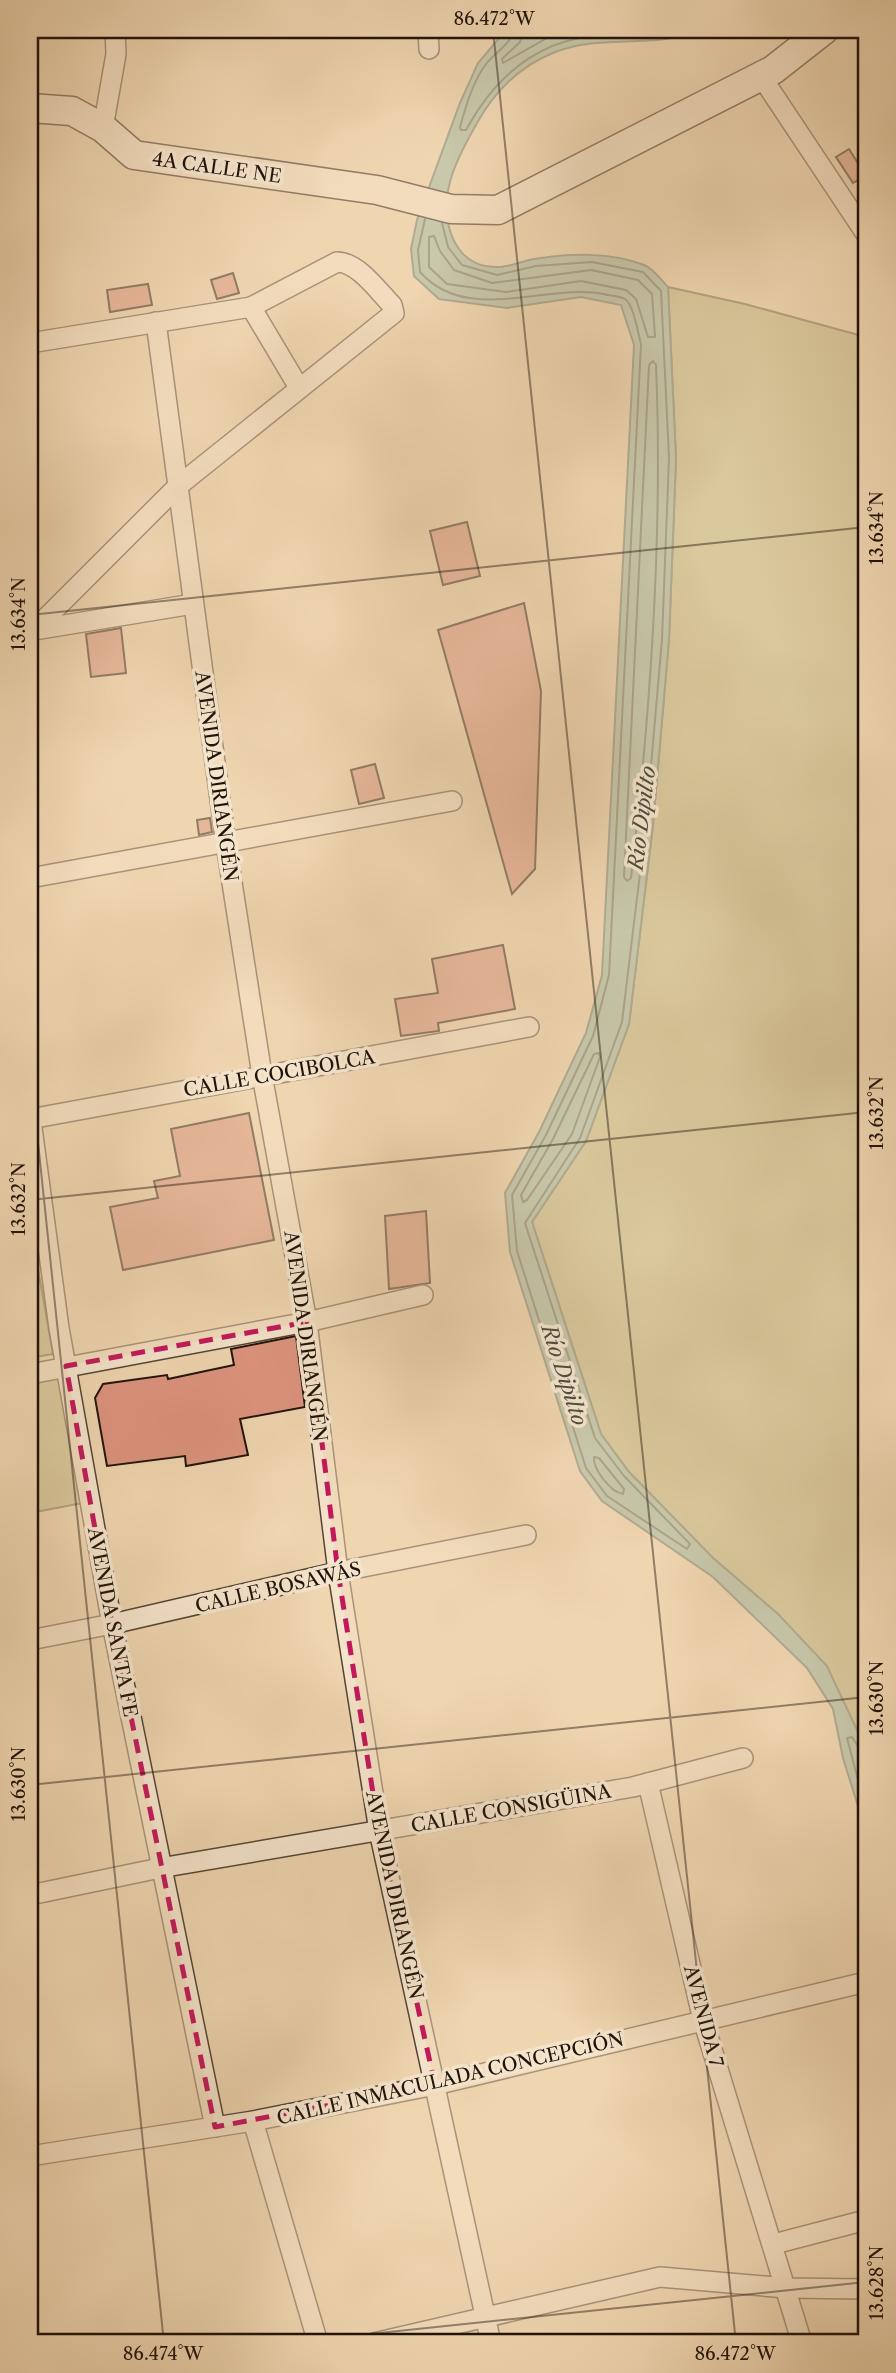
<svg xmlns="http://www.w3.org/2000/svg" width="896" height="2373" viewBox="0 0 896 2373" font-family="'Libre Caslon Text',serif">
  <rect width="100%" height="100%" fill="#efd5b0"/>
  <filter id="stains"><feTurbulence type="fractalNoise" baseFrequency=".00286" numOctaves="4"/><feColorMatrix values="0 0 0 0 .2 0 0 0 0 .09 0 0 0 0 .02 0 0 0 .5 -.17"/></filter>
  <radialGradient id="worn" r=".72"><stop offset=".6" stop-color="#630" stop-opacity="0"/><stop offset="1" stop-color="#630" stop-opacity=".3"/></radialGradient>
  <g fill="#c0bb86" stroke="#706748" stroke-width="2">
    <polygon points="668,287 745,304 866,337 866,1753 779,1615 713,1558 629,1472 601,1434 532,1222 586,1141 629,1024 653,825 669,639 676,459"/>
    <polygon points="30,1224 53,1354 30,1358"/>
    <polygon points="66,1366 88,1502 30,1513 30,1373"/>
  </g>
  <path fill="#9ab9a7" stroke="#697768" stroke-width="2" d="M512,30H699C653,50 600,33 553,53C520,66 494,92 477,123C466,143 454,164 449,186C440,222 455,269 498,267C510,267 522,261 534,259C569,253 611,252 644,265C653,268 661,280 668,287L676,459L669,639L653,825L629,1024L586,1141L532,1222L601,1434L629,1472L713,1558L779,1615L827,1666L865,1747L866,1832L843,1758L833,1709L807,1668L713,1577L602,1501L580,1471L510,1252L505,1193L539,1132L586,1033L602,975L634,345L621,305L581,297L507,308L439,299L414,276L411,249L417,220L460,103L478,63L500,37Z"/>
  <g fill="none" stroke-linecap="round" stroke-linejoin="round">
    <g stroke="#5d6658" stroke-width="2">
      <path d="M514,30C513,41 494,54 486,64C473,81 466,106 460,127L461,130H466C496,75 540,37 606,35C629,34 660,38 681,30"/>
      <polyline points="523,30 520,42 502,59 503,63 547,38 582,30"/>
      <path d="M425,219L418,250L420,272C467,325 545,283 604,294C610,296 620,296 625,299C634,305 638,334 641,344L609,975L593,1036L546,1135L512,1195L517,1251L586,1468L607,1496L687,1549L690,1544L624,1476L595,1438L525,1223L580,1138L622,1022L646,824L662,639L669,458L661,291L643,272L592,262L536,266L497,275L462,265L448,247L442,223"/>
      <polygon points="434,236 440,251 454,270 492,283 591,270 638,280 652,294 655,337 648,337 636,299 626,290 581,281 506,292 447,284 429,267 429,237"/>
      <path d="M653,361L656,365C663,536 651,708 631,878L627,881L624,877L649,365Z"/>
      <polygon points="599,1053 600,1057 572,1134 527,1200 523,1202 521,1195 553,1139 594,1054"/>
      <path d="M594,1457L599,1458L624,1489L623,1494C611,1492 593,1470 594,1457Z"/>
      <polyline points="866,1750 859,1748 852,1737 847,1738 866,1810"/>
    </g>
  </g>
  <g fill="#dd937e" stroke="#20130a" stroke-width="2">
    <polygon points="849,149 866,176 853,183 836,157"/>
    <polygon points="233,273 239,293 217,299 211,280"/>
    <polygon points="148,284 152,305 110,312 107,290"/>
    <polygon points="467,522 480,576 443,585 430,531"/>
    <polygon points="524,603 541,691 535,869 512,894 438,630"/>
    <polygon points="121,628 126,673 91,677 86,634"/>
    <polygon points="375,764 384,798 359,804 351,770"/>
    <polygon points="210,818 212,832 199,835 197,820"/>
    <polygon points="503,945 515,1009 438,1023 439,1031 401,1036 395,999 438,993 432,959"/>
    <polygon points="249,1113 274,1240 123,1270 110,1207 158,1198 154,1181 180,1176 171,1129"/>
    <polygon points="426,1211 430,1283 389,1289 385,1216"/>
    <polygon points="296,1336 305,1407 240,1419 248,1455 186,1466 185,1456 107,1466 95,1398 103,1384 167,1375 168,1379 234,1365 231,1349"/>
  </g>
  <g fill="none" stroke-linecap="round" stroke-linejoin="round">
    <g stroke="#544434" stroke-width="22">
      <g id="street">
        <polyline points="428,30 429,49"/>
        <polyline points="761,76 866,234"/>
        <polyline points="103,128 116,54 115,30"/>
        <polyline points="251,307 298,386"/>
        <polyline points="156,322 226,844 262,1075 307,1322 338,1572 379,1831 491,2343"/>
        <path d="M30,343L251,307L337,262C358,262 378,291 392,305L394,313L178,486L35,629"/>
        <polyline points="34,630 193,604"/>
        <polyline points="30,878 452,801"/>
        <polyline points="30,1113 59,1328 112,1624 215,2127"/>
        <polyline points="30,1119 529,1027"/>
        <polyline points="30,1374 307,1322 423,1295"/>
        <polyline points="30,1640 112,1624 338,1572 526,1535"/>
        <polyline points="648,1783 703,2020 802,2343"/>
        <polyline points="30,1895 160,1868 633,1787 743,1758"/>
        <polyline points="253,2121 318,2343"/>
        <polyline points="30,2156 253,2121 435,2085 866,1982"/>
        <polyline points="774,2244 866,2220"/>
        <polyline points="374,2343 660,2277 786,2288 866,2289"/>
      </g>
    </g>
    <g stroke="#20130a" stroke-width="31">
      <polyline id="secondary" points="30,108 72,111 103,128 134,155 377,190 451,209 498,210 773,70 824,30"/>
    </g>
    <use href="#street" stroke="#f5e4cc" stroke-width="19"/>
    <use href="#secondary" stroke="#f5e4cc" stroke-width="28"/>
  </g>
  <path d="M0 0H896V2373H0ZM307,1322L338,1572L379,1831L435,2085L215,2127L112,1624L66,1366Z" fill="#efd5b0" fill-opacity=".55" fill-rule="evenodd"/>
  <path fill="none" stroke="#c2185b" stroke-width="5" stroke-dasharray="14 9" stroke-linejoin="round" d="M307,1322L338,1572L379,1831L435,2085L215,2127L112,1624L66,1366Z"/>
  <path fill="none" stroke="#20130a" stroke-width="2" stroke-opacity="0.45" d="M493,30L736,2343M30,615L866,527M30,1066L164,2343M30,1200L866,1112M30,1785L866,1697M284,2343L866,2282"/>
  <g text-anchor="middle" stroke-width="7" stroke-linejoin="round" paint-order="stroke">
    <g font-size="19" fill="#20130a" stroke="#f5e4cc">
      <text transform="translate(217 167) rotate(8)" y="7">4A CALLE NE</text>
      <text transform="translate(217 776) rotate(82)" y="7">AVENIDA DIRIANGÉN</text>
      <text transform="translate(279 1073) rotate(-10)" y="7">CALLE COCIBOLCA</text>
      <text transform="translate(306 1336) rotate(82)" y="7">AVENIDA DIRIANGÉN</text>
      <text transform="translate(278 1587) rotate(-13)" y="7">CALLE BOSAWÁS</text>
      <text transform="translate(113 1622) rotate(79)" y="7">AVENIDA SANTA FE</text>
      <text transform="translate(511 1808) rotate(-10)" y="7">CALLE CONSIGÜINA</text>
      <text transform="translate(395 1895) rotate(78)" y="7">AVENIDA DIRIANGÉN</text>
      <text transform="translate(704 2016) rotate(75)" y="7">AVENIDA 7</text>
      <text transform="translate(450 2078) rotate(-13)" y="7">CALLE INMACULADA CONCEPCIÓN</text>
    </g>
    <g font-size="21" font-style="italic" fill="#4b4d41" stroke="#f5e4cc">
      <text transform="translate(642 818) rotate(-83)" y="7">Río Dipilto</text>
      <text transform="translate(564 1375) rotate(72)" y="7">Río Dipilto</text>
    </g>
  </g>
  <rect width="896" height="2373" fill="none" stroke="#efd5b0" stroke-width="77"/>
  <rect x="38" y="38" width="820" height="2296" fill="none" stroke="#20130a" stroke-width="2.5"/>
  <g font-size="18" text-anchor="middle" fill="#20130a">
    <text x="494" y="25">86.472°W</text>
    <text transform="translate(877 528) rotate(-90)" y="6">13.634°N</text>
    <text transform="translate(19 614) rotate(-90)" y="6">13.634°N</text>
    <text transform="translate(877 1113) rotate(-90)" y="6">13.632°N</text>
    <text transform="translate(19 1199) rotate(-90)" y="6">13.632°N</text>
    <text transform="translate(877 1698) rotate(-90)" y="6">13.630°N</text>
    <text transform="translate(19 1784) rotate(-90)" y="6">13.630°N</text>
    <text transform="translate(877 2283) rotate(-90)" y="6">13.628°N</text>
    <text x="163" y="2360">86.474°W</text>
    <text x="735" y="2360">86.472°W</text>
  </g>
  <rect width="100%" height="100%" filter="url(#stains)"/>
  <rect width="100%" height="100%" fill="url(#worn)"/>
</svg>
